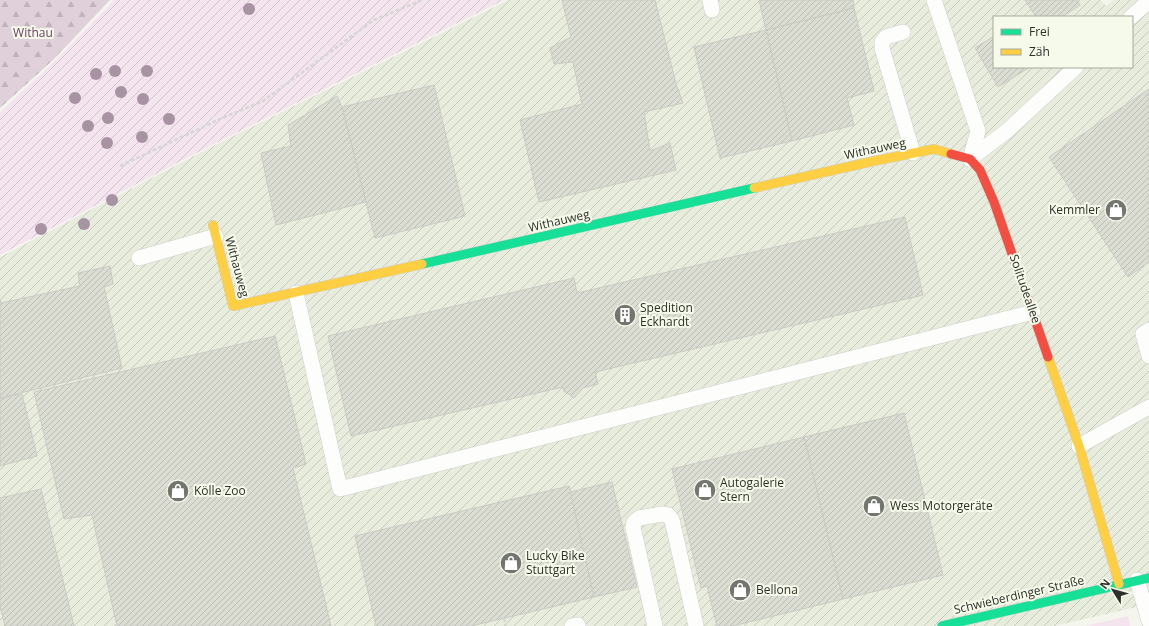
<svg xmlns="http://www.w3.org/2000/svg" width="1149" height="626" viewBox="0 0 1149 626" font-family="'Open Sans',sans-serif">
  <defs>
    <pattern id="industrial-furrows" width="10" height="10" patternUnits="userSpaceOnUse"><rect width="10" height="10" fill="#e8ecdd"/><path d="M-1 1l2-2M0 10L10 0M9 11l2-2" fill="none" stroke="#c7cbbe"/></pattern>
    <pattern id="forest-firs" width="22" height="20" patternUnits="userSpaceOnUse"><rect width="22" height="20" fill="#dfd0da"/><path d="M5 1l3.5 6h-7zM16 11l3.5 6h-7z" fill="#c0b3bb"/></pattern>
    <pattern id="garden-furrows" width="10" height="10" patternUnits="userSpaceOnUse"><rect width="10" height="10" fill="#f3e4ee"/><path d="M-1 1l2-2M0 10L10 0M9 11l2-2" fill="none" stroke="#d1c4cc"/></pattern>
    <pattern id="building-hatch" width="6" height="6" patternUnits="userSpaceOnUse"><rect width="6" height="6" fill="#dbddd3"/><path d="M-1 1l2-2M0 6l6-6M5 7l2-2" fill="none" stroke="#bcbeb5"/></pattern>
  </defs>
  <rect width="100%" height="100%" fill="#f4f6ee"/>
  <path fill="url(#industrial-furrows)" fill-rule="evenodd" d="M508,0H1101L1106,6L1114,0H1149V604L1055,626H0V257L215,145ZM994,17H1132V67H994Z"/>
  <polygon fill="#f3e4ee" points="1128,616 1130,626 1086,626"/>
  <polygon fill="url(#forest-firs)" points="0,0 110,0 54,59 0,108"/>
  <polygon fill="url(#garden-furrows)" points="114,0 504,0 214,144 0,255 0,112 56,60"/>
  <g fill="url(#building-hatch)" stroke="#c9cbc4">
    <polygon points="562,0 655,0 676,84 683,103 644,112 650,151 670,143 676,170 539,202 520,120 582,104 573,62 554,64 550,48 571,37"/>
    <polygon points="759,0 853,0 854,8 766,30"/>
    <polygon points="1025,0 1077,0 1080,5 1062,17 1036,17"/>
    <polygon points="854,8 874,91 847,98 854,125 792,141 766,30"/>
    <polygon points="766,30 792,141 720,158 694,47"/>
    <polygon points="994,36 994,67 1030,67 998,87 975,48"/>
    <polygon points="434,85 465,216 375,238 342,107"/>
    <polygon points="1149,89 1149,262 1128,277 1049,157"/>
    <polygon points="337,96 342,107 366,202 276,225 261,153 291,146 288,125"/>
    <polygon points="905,217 923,295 595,372 598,384 583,388 574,398 566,392 564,392 563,387 351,436 328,336 574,278 577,293"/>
    <polygon points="110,266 113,284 104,287 122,368 0,398 0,299 1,303 80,286 78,273"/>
    <polygon points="275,336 306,464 293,468 331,626 117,626 92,515 64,519 34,392"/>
    <polygon points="22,394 37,456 0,466 0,398"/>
    <polygon points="904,413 943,575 843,599 804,437"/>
    <polygon points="804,437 843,599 733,626 717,626 707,586 701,588 672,469"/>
    <polygon points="612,482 637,587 594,597 570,492"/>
    <polygon points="569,486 594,597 471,626 376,626 355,536"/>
    <polygon points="41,489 74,626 5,626 0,606 0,498"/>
  </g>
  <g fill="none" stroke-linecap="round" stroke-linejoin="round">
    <g stroke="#cccec8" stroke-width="16">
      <g id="lane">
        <polyline points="710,0 712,10"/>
        <polyline points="934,0 978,131 970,159"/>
        <polyline points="1131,17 1149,1"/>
        <polyline points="903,32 886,37 882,42 882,48 913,153"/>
        <polyline points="970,159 1008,130 1076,67"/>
        <polyline points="139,258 216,236"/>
        <polyline points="296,293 340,489 1033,312"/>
        <polyline points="1149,330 1143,334 1149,356"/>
        <polyline points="1079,446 1149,407"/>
        <polyline points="1137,580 1149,621"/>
        <polyline points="572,626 578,625 578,626"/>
        <polyline points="655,626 633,527 634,522 639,518 662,514 668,515 672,520 696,626"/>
      </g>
    </g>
    <g stroke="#cccec8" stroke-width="10">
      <g id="fast">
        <polyline points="422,264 754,188"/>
        <polyline points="942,626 1149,578"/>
      </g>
    </g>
    <g stroke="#cccec8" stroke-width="10">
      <g id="slow">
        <polyline points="754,188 874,161 934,149 951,154"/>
        <polyline points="213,225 233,306 422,264"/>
        <polyline points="1048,357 1079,446 1119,584"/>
      </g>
    </g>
    <g stroke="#cccec8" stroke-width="10">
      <polyline id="jam" points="951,154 970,159 980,170 994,202 1048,357"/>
    </g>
    <g stroke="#d6d7d4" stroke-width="2.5" stroke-dasharray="4 2" stroke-linecap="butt">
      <polyline points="120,166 218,120 263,101 374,20 422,0"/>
      <polyline points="504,618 506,626"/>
    </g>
    <use href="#lane" stroke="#fdfefc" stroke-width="15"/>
    <use href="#fast" stroke="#16e098" stroke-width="9"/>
    <use href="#slow" stroke="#ffcf43" stroke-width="9"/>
    <use href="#jam" stroke="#f24e42" stroke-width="9"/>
  </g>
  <g fill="#a893a3">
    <circle cx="249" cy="9" r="6"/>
    <circle cx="115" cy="71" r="6"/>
    <circle cx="147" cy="71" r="6"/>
    <circle cx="96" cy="74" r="6"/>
    <circle cx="121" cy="92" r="6"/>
    <circle cx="75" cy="98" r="6"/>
    <circle cx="143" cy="99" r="6"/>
    <circle cx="108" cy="118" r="6"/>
    <circle cx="169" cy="119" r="6"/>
    <circle cx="88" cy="126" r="6"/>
    <circle cx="142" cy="137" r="6"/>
    <circle cx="107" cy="143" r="6"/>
    <circle cx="112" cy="200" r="6"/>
    <circle cx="84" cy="224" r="6"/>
    <circle cx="41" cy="229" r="6"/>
  </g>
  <defs>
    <g id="shop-disc" transform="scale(1.15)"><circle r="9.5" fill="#73756f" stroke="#f6faea"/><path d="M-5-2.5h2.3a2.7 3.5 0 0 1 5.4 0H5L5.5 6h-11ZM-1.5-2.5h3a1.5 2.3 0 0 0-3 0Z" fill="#fff"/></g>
    <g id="building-disc" transform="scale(1.15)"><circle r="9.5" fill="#73756f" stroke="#f6faea"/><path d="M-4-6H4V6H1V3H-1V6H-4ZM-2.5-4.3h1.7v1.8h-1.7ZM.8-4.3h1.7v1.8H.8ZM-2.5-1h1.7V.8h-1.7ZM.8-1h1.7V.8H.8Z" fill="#fff"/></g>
  </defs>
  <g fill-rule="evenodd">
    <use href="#shop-disc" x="1116" y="210"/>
    <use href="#building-disc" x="625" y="315"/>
    <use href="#shop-disc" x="705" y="490"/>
    <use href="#shop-disc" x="178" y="491"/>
    <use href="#shop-disc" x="874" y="506"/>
    <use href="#shop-disc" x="511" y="563"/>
    <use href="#shop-disc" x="740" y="590"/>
  </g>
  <g text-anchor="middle" stroke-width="4" stroke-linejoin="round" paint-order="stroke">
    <g font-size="12" fill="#6a4266" stroke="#f6faea">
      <text x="33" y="37">Withau</text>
    </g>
    <g font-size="12" fill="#2e302a" stroke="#f6faea">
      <text transform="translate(875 149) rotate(-12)" y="4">Withauweg</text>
      <text transform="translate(559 221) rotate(-13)" y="4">Withauweg</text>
      <text transform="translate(237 267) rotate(75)" y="4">Withauweg</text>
      <text transform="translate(1025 289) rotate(71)" y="4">Solitudeallee</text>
      <text transform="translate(1019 595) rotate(-13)" y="4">Schwieberdinger Straße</text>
    </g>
    <g font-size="12" fill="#2e302a" stroke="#f6faea" text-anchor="start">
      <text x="1100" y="214" text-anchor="end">Kemmler</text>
      <text x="640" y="312">Spedition<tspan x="640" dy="14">Eckhardt</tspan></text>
      <text x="720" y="487">Autogalerie<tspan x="720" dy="14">Stern</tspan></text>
      <text x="194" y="495">Kölle Zoo</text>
      <text x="890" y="510">Wess Motorgeräte</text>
      <text x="526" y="560">Lucky Bike<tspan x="526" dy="14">Stuttgart</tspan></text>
      <text x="756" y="594">Bellona</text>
    </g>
  </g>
  <rect x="993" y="16" width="140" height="52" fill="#f6faea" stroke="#a6a99d"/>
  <rect x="1001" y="29" width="20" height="6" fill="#16e098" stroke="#a6a99d"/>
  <text x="1029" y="36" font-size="12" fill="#2e302a">Frei</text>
  <rect x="1001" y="49" width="20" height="6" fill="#ffcf43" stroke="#a6a99d"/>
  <text x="1029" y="56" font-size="12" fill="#2e302a">Zäh</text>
  <g transform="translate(1113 590) rotate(307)" stroke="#f6faea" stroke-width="3" paint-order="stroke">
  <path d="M0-3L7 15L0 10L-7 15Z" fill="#2e302a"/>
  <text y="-6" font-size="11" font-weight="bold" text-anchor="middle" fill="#2e302a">N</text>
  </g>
</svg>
